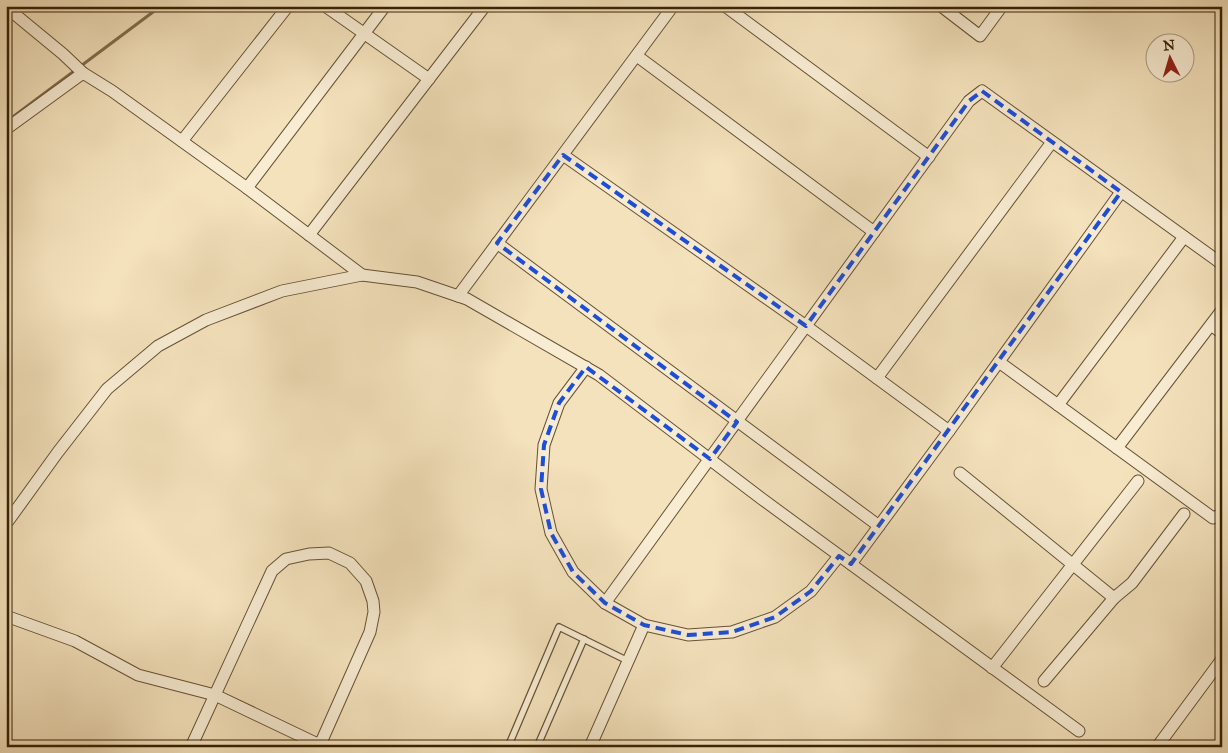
<svg xmlns="http://www.w3.org/2000/svg" width="1228" height="753" viewBox="0 0 1228 753" font-family="'IM FELL Great Primer',serif">
  <rect width="100%" height="100%" fill="#f4e2bc"/>
  <filter id="stains"><feTurbulence type="fractalNoise" baseFrequency=".004" numOctaves="4"/><feColorMatrix values="0 0 0 0 .2 0 0 0 0 .09 0 0 0 0 .02 0 0 0 .5 -.17"/></filter>
  <radialGradient id="worn" r=".72"><stop offset=".6" stop-color="#630" stop-opacity="0"/><stop offset="1" stop-color="#630" stop-opacity=".3"/></radialGradient>
  <g fill="none" stroke-linecap="round" stroke-linejoin="round">
    <polyline stroke="#816e4e" stroke-width="3" points="6,122 161,6"/>
    <g stroke="#665234" stroke-width="8">
      <g id="service">
        <polyline points="510,743 519,747"/>
        <polyline points="508,747 559,627 628,661"/>
        <polyline points="537,747 584,639"/>
      </g>
    </g>
    <g stroke="#665234" stroke-width="13">
      <g id="minor">
        <polyline points="325,6 429,79"/>
        <polyline points="725,6 929,157"/>
        <polyline points="941,6 980,36 1002,6"/>
        <polyline points="6,7 63,54 83,73 112,91 247,188 362,275"/>
        <polyline points="637,56 874,232"/>
        <polyline points="6,129 83,73"/>
        <polyline points="182,141 288,6"/>
        <polyline points="563,155 806,326 949,431"/>
        <polyline points="247,188 385,6"/>
        <polyline points="309,235 485,6"/>
        <polyline points="497,243 879,526"/>
        <polyline points="458,296 673,6"/>
        <polyline points="1211,325 1222,333"/>
        <polyline points="999,362 1213,518 1222,514"/>
        <polyline points="586,367 559,403 544,445 541,489 551,533 573,572 605,603 644,625 688,635 732,632 775,617 811,591 839,556"/>
        <polyline points="877,378 1052,142"/>
        <polyline points="1058,405 1184,237"/>
        <polyline points="1117,448 1222,310"/>
        <polyline points="960,473 1114,598 1044,681"/>
        <polyline points="6,524 58,452 107,389 158,346 206,320 282,291 362,275 417,282 467,299 599,375 762,499 1079,731"/>
        <polyline points="851,564 949,431 1121,192"/>
        <polyline points="1114,598 1132,583 1184,514"/>
        <polyline points="605,603 969,101 982,91 1222,264"/>
        <polyline points="6,616 75,641 138,675 215,695 324,747"/>
        <polyline points="992,668 1138,481"/>
        <polyline points="191,747 272,571 286,559 309,554 329,553 350,563 366,581 373,601 374,612 370,632 319,747"/>
        <polyline points="590,747 644,625"/>
        <polyline points="1157,747 1222,659"/>
      </g>
    </g>
    <use href="#service" stroke="#f8ecd3" stroke-width="5.5"/>
    <use href="#minor" stroke="#f8ecd3" stroke-width="11"/>
  </g>
  <path fill="none" stroke="#1d4ed8" stroke-width="4" stroke-dasharray="10 6" stroke-linejoin="round" d="M982,91L1121,192L851,564L839,556L811,591L775,617L732,632L688,635L644,625L605,603L573,572L551,533L541,489L544,445L559,403L586,367L710,459L737,422L497,243L563,155L806,326L969,101Z"/>
  <rect width="1228" height="753" fill="none" stroke="#f4e2bc" stroke-width="25"/>
  <rect x="8" y="8" width="1213" height="738" fill="none" stroke="#362206" stroke-width="2.5"/>
  <rect x="12" y="12" width="1203" height="728" fill="none" stroke="#362206"/>
  <g transform="translate(1170 58) rotate(355)"><circle r="24" fill="#f8ecd3" stroke="#aa9b81"/>
  <path d="M0-4L9 19L0 12L-9 19Z" fill="#8f2418"/>
  <text y="-8" font-size="14" font-weight="bold" text-anchor="middle" fill="#362206">N</text>
  </g>
  <rect width="100%" height="100%" filter="url(#stains)"/>
  <rect width="100%" height="100%" fill="url(#worn)"/>
</svg>
